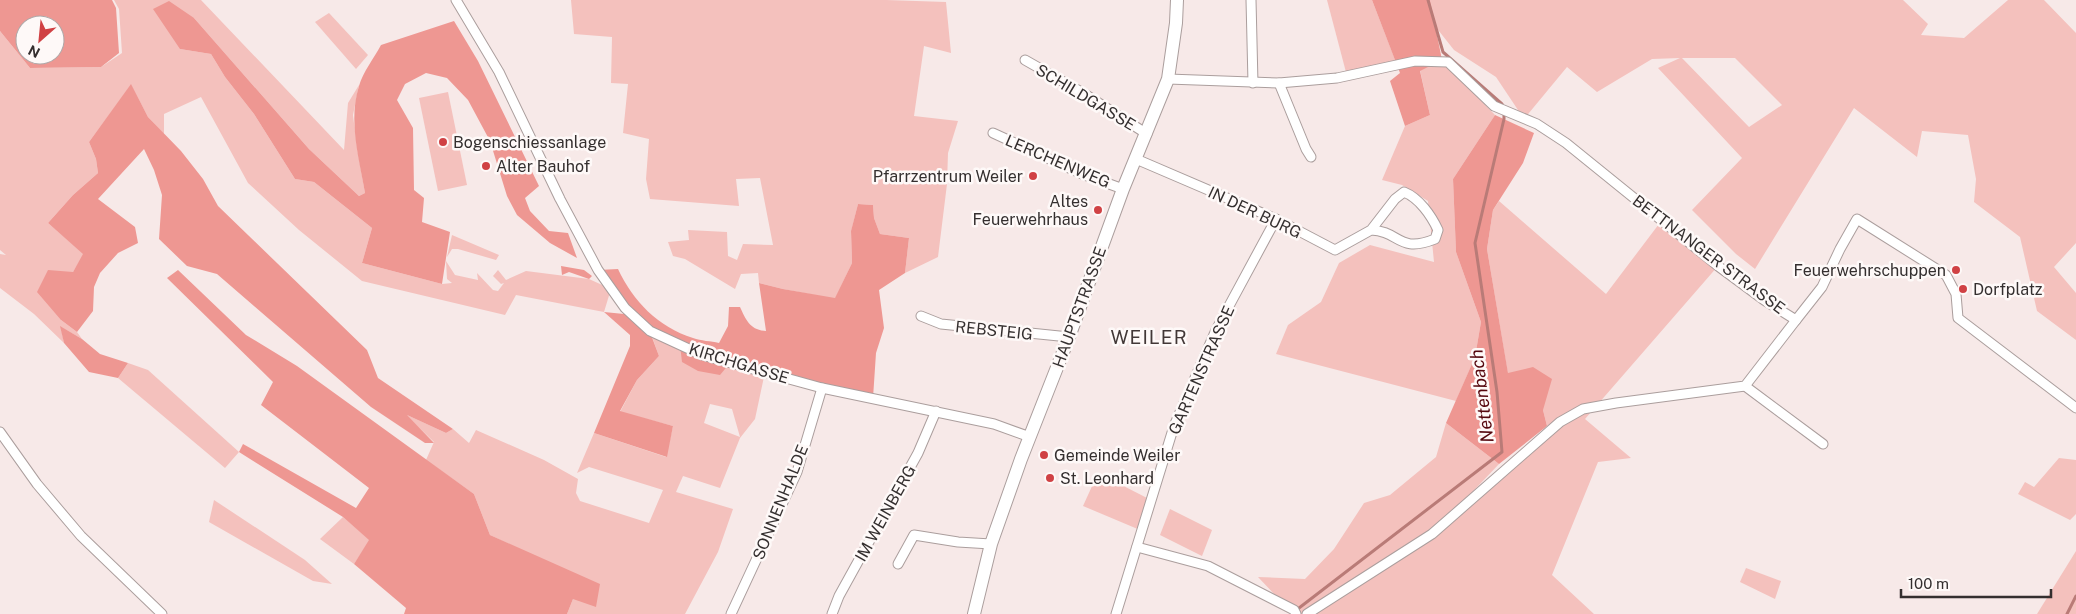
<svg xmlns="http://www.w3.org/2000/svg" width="2076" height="614" viewBox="0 0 2076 614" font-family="'Public Sans',sans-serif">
  <rect width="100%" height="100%" fill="#f7e9e8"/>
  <g fill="#f4c1bd" fill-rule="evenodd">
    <polygon points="114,0 201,0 344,150 348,103 359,85 353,115 357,148 365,193 359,196 309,149 194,18 180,49 211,54 225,77 254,114 295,179 314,182 372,228 362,263 442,284 452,283 447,279 446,261 455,275 478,280 477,273 493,290 498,291 504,283 501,284 493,276 498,270 506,280 526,271 589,279 611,289 604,312 516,295 505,315 362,281 299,230 248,183 201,97 164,114 164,134 148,117 131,85 89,142 96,159 98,173 73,195 48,223 84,254 73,272 61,320 77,332 82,339 61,327 64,343 34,314 0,288 0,254 6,255 0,250 0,31 30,68 101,67 122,53 119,9"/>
    <polygon points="571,0 886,0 946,2 951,53 924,46 914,116 958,121 948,153 947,184 938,257 905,273 909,238 880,234 874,218 873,205 858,204 851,232 852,263 835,299 783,289 759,283 758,273 741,274 735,289 685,259 673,256 668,242 689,240 688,230 727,232 728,256 737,260 743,244 773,245 760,178 736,179 739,206 650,199 646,179 649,139 623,133 628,84 611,83 612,37 574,34"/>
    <polygon points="1327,0 1372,0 1396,62 1347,76"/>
    <path d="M1430,0H1903L1928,24L1921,35L1964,38L2008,0H2044L2076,33V243L2054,267L2076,293V340L2037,311L2020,237L1974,202L1976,179L1968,135L1922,131L1917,157L1854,108L1755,269L1736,254L1692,210L1742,158L1658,68L1680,58L1652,59L1597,92L1567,67L1524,119L1496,77L1454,50L1435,26ZM1682,58H1735L1782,105L1749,127Z"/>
    <polygon points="329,13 368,55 356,69 315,22"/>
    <polygon points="1442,60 1495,115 1453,179 1456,252 1481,322 1475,357 1456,401 1276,354 1288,325 1321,302 1339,263 1370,245 1434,262 1428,201 1402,185 1382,180 1405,126 1430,115 1420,70"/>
    <polygon points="448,92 467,185 438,191 419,98"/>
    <polygon points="1499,201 1606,294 1662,220 1718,266 1585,419 1631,458 1598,462 1552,575 1594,614 1293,614 1258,577 1305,579 1334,549 1364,503 1390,495 1436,457 1446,423 1499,464 1438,528 1558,422 1547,426 1543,410 1508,374 1487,249 1493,210"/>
    <polygon points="452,235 499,255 496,260 458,249 452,249 447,257"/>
    <path d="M650,331L730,362L765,372L755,419L740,438L720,488L683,476L676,492L733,509L718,552L685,614H567L573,599L543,560L490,535L474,494L426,460L434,442L405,414L446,433L453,429L469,443L476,430L544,460L578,479L576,493L580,501L649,523L663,490L589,467L577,473L594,433L666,457L673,426L620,412L637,380L659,356ZM710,404L732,409L740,437L704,423Z"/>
    <polygon points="128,363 148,370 239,452 225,468 118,378"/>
    <polygon points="2059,458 2076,460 2076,514 2070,520 2018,494 2025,482 2034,487"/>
    <polygon points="1098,473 1151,500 1140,530 1083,506"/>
    <polygon points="214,500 305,560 332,584 313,581 209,522"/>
    <polygon points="1170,509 1212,530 1202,556 1160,535"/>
    <polygon points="343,517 370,540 354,564 320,539"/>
    <polygon points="2076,551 2076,614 2037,614"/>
    <polygon points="1746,568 1781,581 1775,599 1740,582"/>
  </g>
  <g fill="#ee9792" fill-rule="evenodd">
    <path d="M0,0H112L116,8L119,53L101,67L30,68L0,31ZM25,25H55V55H25Z"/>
    <polygon points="1372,0 1430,0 1442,60 1420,71 1430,115 1405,126 1390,81 1400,73"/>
    <path d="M169,1L194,18L309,149L359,196L365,193C359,158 348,121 359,86C363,72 374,58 381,45L454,21L478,61L539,186L525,198L530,211L549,231L568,233L577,258L550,243L517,215L507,196L490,141L468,100L447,78L426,73L405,84L397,100L413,128L414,190L424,198L422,222L450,232L442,284L362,263L372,228L314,182L295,179L254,114L225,77L211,54L180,49L153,9Z"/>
    <polygon points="131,84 148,117 181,151 203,179 218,206 367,350 378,378 453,429 446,433 407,415 434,443 425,443 371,407 217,274 187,266 159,239 162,195 154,170 144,149 98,199 135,227 138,243 118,253 100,273 94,287 93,311 77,332 61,320 37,292 48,270 73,272 83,254 48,223 73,195 98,173 96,159 89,142"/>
    <polygon points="1495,115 1534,133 1523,163 1493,210 1487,249 1508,373 1533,367 1552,379 1543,410 1547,426 1499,464 1446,423 1475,357 1481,322 1456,252 1453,179"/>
    <path d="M858,204L873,205L874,218L880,234L909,238L905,273L879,290L884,328L876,353L873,398L730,363L720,375L698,371L682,362L680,345L650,332L659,356L637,380L620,411L673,426L667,457L594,433L630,346V335L604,312L624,314L625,308L598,270L618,269C633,301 658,327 693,338C701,341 711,341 719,343L728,326L729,307H740C746,320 750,330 766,331L759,283L783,289L835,298L852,263L851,231Z"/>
    <polygon points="561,266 584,270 592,276 589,279 569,272 562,275"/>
    <polygon points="178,270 246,335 297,366 474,494 490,535 600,584 596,607 573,599 567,614 404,614 406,608 354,564 369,540 343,517 239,452 243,444 356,508 369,488 261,405 273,382 167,278"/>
    <polygon points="60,326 82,339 100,354 128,363 118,378 89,372 64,343"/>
  </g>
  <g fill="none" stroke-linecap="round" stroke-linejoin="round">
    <g stroke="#b97b77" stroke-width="3">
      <polyline points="1428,0 1443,52 1502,104"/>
      <polyline points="1299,608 1502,452 1497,392 1475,243 1504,119 1504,115"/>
      <polyline points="2067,614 2076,596"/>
    </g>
    <g stroke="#ab9e9d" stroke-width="11">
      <g id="street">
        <polyline points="456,0 499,72 560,199 598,270 625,308 650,331 702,355 822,388 994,424 1030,437"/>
        <polyline points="1251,0 1253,83"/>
        <polyline points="1025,60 1083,93 1147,134"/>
        <polyline points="1168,79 1279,83 1337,78 1415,61 1448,62 1494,106 1537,124 1566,143 1718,266 1764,300 1796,320 1822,287 1840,249 1857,219 1946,275 1956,294 1958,318 2076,408"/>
        <polyline points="1279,83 1306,149 1311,157"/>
        <polyline points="993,133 1082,174 1123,189"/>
        <path d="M1136,159L1276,219L1335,250L1371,230L1395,199L1404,192C1419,198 1431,215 1438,230L1435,239C1398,254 1400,231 1371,230"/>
        <polyline points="921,316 941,324 1069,337"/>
        <polyline points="1745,386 1823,444"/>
        <polyline points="0,432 37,484 81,536 162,614"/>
        <polyline points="1137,547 1208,566 1294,610 1296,614"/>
        <polyline points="898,564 914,535 958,542 991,544"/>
        <polyline points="731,614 797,472 822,388"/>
        <polyline points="832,614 839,596 918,453 936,411"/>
        <polyline points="1116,614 1174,426 1216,330 1276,219"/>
        <polyline points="1307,614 1432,534 1560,422 1583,409 1616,403 1745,386 1796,320"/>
      </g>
    </g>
    <g stroke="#ab9e9d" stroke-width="14">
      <polyline id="secondary" points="974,614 991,544 1021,459 1069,337 1123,189 1168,79 1176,23 1177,0"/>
    </g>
    <use href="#street" stroke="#fff" stroke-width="9"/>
    <use href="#secondary" stroke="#fff" stroke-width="12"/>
  </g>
  <g fill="#d04144" stroke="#fef9f8" stroke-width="2">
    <circle cx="443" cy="142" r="5"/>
    <circle cx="486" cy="166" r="5"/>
    <circle cx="1033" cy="176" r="5"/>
    <circle cx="1098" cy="210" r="5"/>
    <circle cx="1956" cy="270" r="5"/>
    <circle cx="1963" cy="289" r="5"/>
    <circle cx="1044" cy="455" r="5"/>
    <circle cx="1050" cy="478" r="5"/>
  </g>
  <g text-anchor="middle" stroke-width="5" stroke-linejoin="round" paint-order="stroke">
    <g font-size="16" fill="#342f2f" stroke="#fef9f8">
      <text transform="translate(1086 97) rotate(31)" y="6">SCHILDGASSE</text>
      <text transform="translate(1058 161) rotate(23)" y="6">LERCHENWEG</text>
      <text transform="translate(1255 212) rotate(25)" y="6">IN DER BURG</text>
      <text transform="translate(1709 254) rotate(37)" y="6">BETTNANGER STRASSE</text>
      <text transform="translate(1079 307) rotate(-70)" y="6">HAUPTSTRASSE</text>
      <text transform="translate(994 330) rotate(6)" y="6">REBSTEIG</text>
      <text transform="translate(739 363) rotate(17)" y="6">KIRCHGASSE</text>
      <text transform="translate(1201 370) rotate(-66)" y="6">GARTENSTRASSE</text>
      <text transform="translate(780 502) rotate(-68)" y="6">SONNENHALDE</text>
      <text transform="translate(885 513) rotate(-61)" y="6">IM WEINBERG</text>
    </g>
    <g font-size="16" fill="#342f2f" stroke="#fef9f8" text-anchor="start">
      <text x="453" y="148">Bogenschiessanlage</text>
      <text x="496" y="172">Alter Bauhof</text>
      <text x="1023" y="182" text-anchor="end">Pfarrzentrum Weiler</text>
      <text x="1088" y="207" text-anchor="end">Altes<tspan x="1088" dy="18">Feuerwehrhaus</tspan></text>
      <text x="1946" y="276" text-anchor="end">Feuerwehrschuppen</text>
      <text x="1973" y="295">Dorfplatz</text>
      <text x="1054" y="461">Gemeinde Weiler</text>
      <text x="1060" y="484">St. Leonhard</text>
    </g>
    <g font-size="18" font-style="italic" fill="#56080f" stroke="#fef9f8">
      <text transform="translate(1482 396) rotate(-97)" y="6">Nettenbach</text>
    </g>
    <g font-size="19" letter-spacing="1" fill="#423837" stroke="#fef9f8">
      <text x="1149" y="344">WEILER</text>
    </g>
  </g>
  <g transform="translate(40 40) rotate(207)"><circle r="24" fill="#fef9f8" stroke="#ada8a8"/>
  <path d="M0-4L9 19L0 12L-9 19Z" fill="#d04144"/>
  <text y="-8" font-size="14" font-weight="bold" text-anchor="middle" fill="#342f2f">N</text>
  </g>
  <path d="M1901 589v8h150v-8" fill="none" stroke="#342f2f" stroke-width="2.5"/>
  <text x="1908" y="589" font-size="15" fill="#342f2f" stroke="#fef9f8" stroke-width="4" paint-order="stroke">100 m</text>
</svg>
